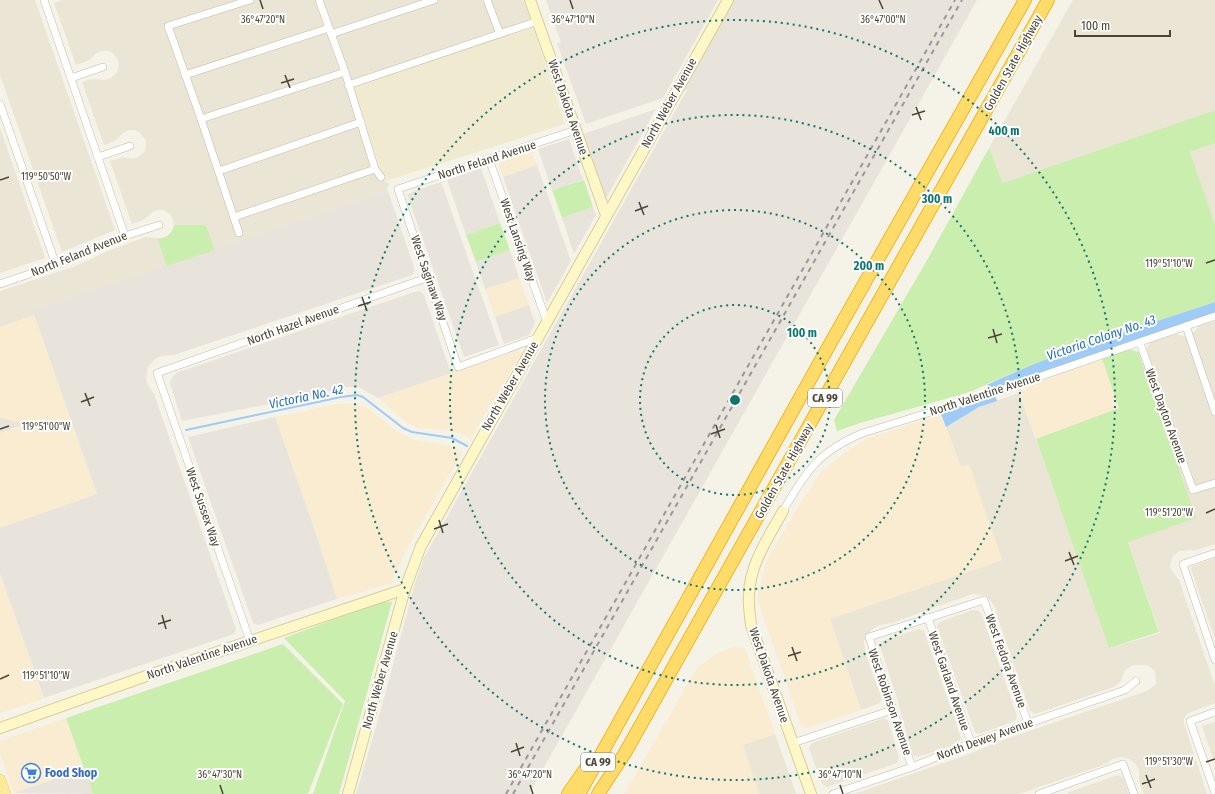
<svg xmlns="http://www.w3.org/2000/svg" width="1215" height="794" viewBox="0 0 1215 794" font-family="'Fira Sans Condensed',sans-serif">
  <rect width="100%" height="100%" fill="#f5f3e8"/>
  <g fill="#eae5d5">
    <polygon points="0,0 35,0 115,230 62,252 0,75"/>
    <polygon points="62,0 523,0 533,27 353,88 384,181 390,184 387,188 388,191 215,250 206,225 174,225 173,219 170,214 163,210 154,211 143,220 132,224 110,161 124,157 132,159 139,157 145,151 146,145 146,140 140,133 135,130 129,130 123,133 115,141 104,145 82,82 91,79 105,80 111,78 117,72 119,66 118,60 113,53 108,51 101,51 95,54 88,61 76,65 54,3"/>
    <polygon points="1073,0 1215,0 1215,110 1003,183 989,148"/>
    <polygon points="0,128 45,258 0,273"/>
    <polygon points="1215,143 1215,224 1190,152"/>
    <polygon points="146,237 157,238 167,266 34,311 35,315 0,327 0,291 76,266 108,251"/>
    <polygon points="1215,321 1215,544 1196,550 1179,551 1173,556 1170,565 1172,571 1179,580 1215,686 1215,703 1188,713 1184,718 1184,723 1207,794 1144,794 1139,781 1139,770 1136,765 1130,759 1122,757 1114,758 1106,764 1019,794 854,794 964,756 1003,740 1147,691 1156,684 1155,671 1147,665 1133,665 1125,670 1121,681 1114,687 1035,714 1030,711 999,622 995,607 988,598 983,595 972,594 892,623 879,625 870,631 864,641 865,652 882,699 880,703 861,710 830,619 1002,560 969,465 961,467 946,427 979,407 1019,393 1110,648 1160,633 1128,541 1195,518 1138,352 1147,348 1150,342 1176,334 1183,336 1194,332 1199,326"/>
    <polygon points="1215,558 1215,639 1191,569 1192,566"/>
    <polygon points="973,610 977,610 981,613 1017,716 1015,721 979,734 975,732 937,626 940,622"/>
    <polygon points="919,629 924,631 961,738 959,743 918,757 913,755 909,743 898,701 880,646 882,641"/>
    <polygon points="884,718 888,721 899,758 897,763 827,787 822,784 809,748 812,743"/>
    <polygon points="1215,722 1215,764 1202,726"/>
    <polygon points="775,734 796,794 759,794 742,745"/>
    <polygon points="1118,775 1123,777 1129,794 1068,794 1069,792"/>
  </g>
  <g fill="#f9ecd1">
    <polygon points="532,151 537,165 503,177 498,163"/>
    <polygon points="519,278 529,305 495,317 485,289"/>
    <polygon points="35,315 97,494 0,528 0,433 23,425 0,418 0,327"/>
    <polygon points="518,350 522,353 470,439 460,433 445,430 419,428 404,421 378,398"/>
    <polygon points="1102,359 1119,408 1036,439 1019,393 1026,390 1026,386"/>
    <polygon points="354,403 367,408 398,432 411,439 451,446 462,453 405,552 392,583 337,599 314,528 275,417 338,404"/>
    <polygon points="941,414 961,467 969,465 1002,560 830,619 861,710 807,728 801,726 758,601 758,595 763,573 768,558 807,492 822,471 843,454 866,439"/>
    <polygon points="0,573 44,699 0,713"/>
    <polygon points="732,647 745,648 775,734 743,745 759,794 624,794 697,668 714,655"/>
    <polygon points="66,718 84,769 14,793 0,753 0,741"/>
  </g>
  <g fill="#e8e4dc">
    <polygon points="546,0 718,0 663,98 586,124 557,43 561,42"/>
    <polygon points="731,0 977,0 529,794 356,794 380,713 415,583 424,558 687,90 675,94"/>
    <polygon points="656,109 604,202 580,135"/>
    <polygon points="569,139 583,180 552,190 538,149"/>
    <polygon points="537,165 571,261 547,303 503,177"/>
    <polygon points="481,168 500,223 466,235 447,180"/>
    <polygon points="441,182 499,345 464,357 407,194"/>
    <polygon points="388,191 414,267 414,272 412,275 174,355 162,356 156,358 148,367 146,379 148,385 154,394 236,629 234,634 44,698 0,573 0,528 97,494 33,311"/>
    <polygon points="593,207 596,215 574,254 562,218"/>
    <polygon points="510,250 519,278 485,289 476,262"/>
    <polygon points="417,291 420,291 424,295 451,373 378,398 359,387 347,387 269,404 182,421 170,383 171,379 176,373"/>
    <polygon points="529,305 535,323 529,335 504,344 495,317"/>
    <polygon points="275,417 314,528 337,599 258,625 253,623 188,437"/>
    <polygon points="0,418 24,424 0,433"/>
    <polygon points="84,769 93,794 14,793"/>
  </g>
  <polygon fill="#f0ead0" points="533,27 565,124 385,181 353,88"/>
  <g fill="#caeead">
    <polygon points="1215,110 1215,143 1190,152 1215,224 1215,302 1062,354 1005,376 970,392 860,423 837,431 834,420 926,262 989,148 1003,183"/>
    <polygon points="584,180 593,207 562,218 552,190"/>
    <polygon points="500,223 510,250 476,262 466,235"/>
    <path d="M174,225H206L215,250L167,266L157,238C166,239 172,234 174,225Z"/>
    <polygon points="1129,349 1138,352 1196,518 1128,542 1159,632 1109,648 1036,439 1119,408 1102,359"/>
    <polygon points="383,601 392,602 339,794 313,794 345,701 284,638"/>
    <polygon points="283,644 343,704 308,794 93,794 66,718"/>
  </g>
  <g fill="#9ecbf8">
    <path d="M1215,302V313L989,391L987,385C1060,350 1139,328 1215,302Z"/>
    <polygon points="995,395 997,401 979,407 946,427 941,414"/>
  </g>
  <g fill="none" stroke-linecap="round" stroke-linejoin="round">
    <polyline stroke="#9ecbf8" stroke-width="2" points="186,430 341,397 357,395 363,397 403,428 412,432 452,438 467,446"/>
    <g stroke="#c2bca9" stroke-width="8">
      <g id="street">
        <polyline points="44,0 125,236"/>
        <polyline points="319,0 345,72 375,169 381,177"/>
        <polyline points="487,0 500,34"/>
        <polyline points="331,34 434,0"/>
        <polyline points="185,75 329,28"/>
        <polyline points="71,78 103,67"/>
        <polyline points="348,85 538,21"/>
        <polyline points="0,104 56,265"/>
        <polyline points="201,119 345,72"/>
        <polyline points="98,157 130,146"/>
        <polyline points="489,159 547,322"/>
        <polyline points="219,171 361,122"/>
        <polyline points="234,217 375,169"/>
        <polyline points="239,233 201,119 168,26 250,0"/>
        <polyline points="0,284 56,265 125,236 159,225"/>
        <polyline points="1186,326 1215,412"/>
        <polyline points="537,338 458,367 398,189 576,130"/>
        <polyline points="1140,343 1193,490 1215,483"/>
        <path d="M783,511C806,471 819,451 863,433L1001,390L1215,316"/>
        <polyline points="1215,553 1183,564 1215,660"/>
        <polyline points="928,618 971,743"/>
        <polyline points="250,641 157,373 429,277"/>
        <polyline points="1215,712 1190,721 1215,793"/>
        <polyline points="793,743 892,710"/>
        <polyline points="912,767 869,637 984,600 1028,723"/>
        <polyline points="833,794 912,767 971,743 1125,690 1136,681"/>
        <polyline points="1039,794 1123,764 1134,794"/>
      </g>
    </g>
    <g stroke="#dace93" stroke-width="12">
      <g id="secondary">
        <polyline points="530,0 606,215"/>
        <path d="M783,511C769,537 750,563 749,594C748,605 750,615 751,625L811,794"/>
        <polyline points="0,728 149,675 405,589"/>
        <polyline points="348,794 405,589 421,546 728,0"/>
      </g>
    </g>
    <g stroke="#f0d15b" stroke-width="12">
      <polyline id="primary" points="0,780 5,794"/>
    </g>
    <g stroke="#edb82a" stroke-width="14">
      <g id="highway">
        <polyline points="568,794 586,768"/>
        <polyline points="579,794 826,351 1025,0"/>
        <polyline points="598,794 625,753 1048,0"/>
      </g>
    </g>
    <use href="#street" stroke="#fff" stroke-width="7"/>
    <use href="#secondary" stroke="#fff7c8" stroke-width="10"/>
    <use href="#primary" stroke="#ffeb97" stroke-width="11"/>
    <use href="#highway" stroke="#ffdb69" stroke-width="12"/>
    <g stroke="#989898" stroke-width="2" stroke-dasharray="5 5" stroke-linecap="butt">
      <polyline points="506,794 955,0"/>
      <polyline points="513,794 962,0"/>
    </g>
  </g>
  <path fill="none" stroke="#4a4435" stroke-width="1.5" d="M260,0L263,9M570,0L573,9M879,0L883,9M285,75L290,88M281,83L294,79M916,107L921,120M912,115L925,111M0,180L9,177M639,202L644,215M635,211L648,206M1206,263L1215,260M362,297L367,311M358,306L371,302M993,329L997,343M988,338L1002,334M85,393L90,406M81,402L94,397M716,425L720,438M0,429L9,426M711,434L725,429M1206,513L1215,509M439,520L443,533M434,529L448,524M1069,552L1074,565M1065,561L1078,556M162,615L166,629M158,624L171,620M792,647L797,661M788,656L801,652M0,679L9,675M516,743L520,756M511,752L524,747M1206,762L1215,759M1146,775L1151,788M1142,784L1155,779M220,785L223,794M530,785L533,794M840,785L843,794"/>
  <g fill="none" stroke="#0f766e" stroke-width="2" stroke-dasharray="2 4">
    <circle cx="735" cy="400" r="95"/>
    <circle cx="735" cy="400" r="190"/>
    <circle cx="735" cy="400" r="285"/>
    <circle cx="735" cy="400" r="380"/>
  </g>
  <defs>
    <g id="supermarket-ring" transform="scale(1)"><circle r="9.5" fill="#fff" stroke="#3f7fe0" stroke-width="1.5"/><path d="M-6-5.5h2.5l.6 2H6L4.5 2H-2.5L-4.4-4H-6ZM-1.5 3.2a1.3 1.3 0 1 0 .1 0ZM3 3.2a1.3 1.3 0 1 0 .1 0Z" fill="#3f7fe0"/></g>
  </defs>
  <g fill-rule="evenodd">
    <use href="#supermarket-ring" x="31" y="773"/>
  </g>
  <g text-anchor="middle" stroke-width="4" stroke-linejoin="round" paint-order="stroke">
    <g fill="#fff" stroke="#807c72" stroke-width="1">
      <rect x="808" y="389" width="34" height="18" rx="3"/>
      <rect x="581" y="753" width="34" height="18" rx="3"/>
    </g>
    <g font-size="11" font-weight="bold" fill="#4a4435">
      <text x="825" y="402">CA 99</text>
      <text x="598" y="766">CA 99</text>
    </g>
    <g font-size="12" fill="#4a4435" stroke="#fff">
      <text transform="translate(1013 63) rotate(-61)" y="4">Golden State Highway</text>
      <text transform="translate(669 103) rotate(-61)" y="4">North Weber Avenue</text>
      <text transform="translate(568 107) rotate(71)" y="4">West Dakota Avenue</text>
      <text transform="translate(487 160) rotate(-18)" y="4">North Feland Avenue</text>
      <text transform="translate(518 240) rotate(71)" y="4">West Lansing Way</text>
      <text transform="translate(79 254) rotate(-22)" y="4">North Feland Avenue</text>
      <text transform="translate(429 278) rotate(71)" y="4">West Saginaw Way</text>
      <text transform="translate(293 325) rotate(-20)" y="4">North Hazel Avenue</text>
      <text transform="translate(510 386) rotate(-60)" y="4">North Weber Avenue</text>
      <text transform="translate(985 394) rotate(-18)" y="4">North Valentine Avenue</text>
      <text transform="translate(1166 416) rotate(70)" y="4">West Dayton Avenue</text>
      <text transform="translate(784 471) rotate(-61)" y="4">Golden State Highway</text>
      <text transform="translate(203 507) rotate(71)" y="4">West Sussex Way</text>
      <text transform="translate(202 657) rotate(-19)" y="4">North Valentine Avenue</text>
      <text transform="translate(1006 661) rotate(70)" y="4">West Fedora Avenue</text>
      <text transform="translate(769 675) rotate(71)" y="4">West Dakota Avenue</text>
      <text transform="translate(380 680) rotate(-74)" y="4">North Weber Avenue</text>
      <text transform="translate(949 681) rotate(71)" y="4">West Garland Avenue</text>
      <text transform="translate(890 702) rotate(71)" y="4">West Robinson Avenue</text>
      <text transform="translate(985 739) rotate(-20)" y="4">North Dewey Avenue</text>
    </g>
    <g font-size="12" font-weight="bold" fill="#366cbe" stroke="#fff" text-anchor="start">
      <text x="45" y="777">Food Shop</text>
    </g>
    <g font-size="13" font-style="italic" fill="#236fc1" stroke="#fff">
      <text transform="translate(1101 337) rotate(-19)" y="5">Victoria Colony No. 43</text>
      <text transform="translate(306 396) rotate(-12)" y="5">Victoria No. 42</text>
    </g>
  </g>
  <g font-size="10" text-anchor="middle" fill="#4a4435" stroke="#fff" stroke-width="4" stroke-linejoin="round" paint-order="stroke">
    <text x="263" y="23">36°47'20"N</text>
    <text x="573" y="23">36°47'10"N</text>
    <text x="883" y="23">36°47'00"N</text>
    <text x="46" y="180">119°50'50"W</text>
    <text x="1169" y="267">119°51'10"W</text>
    <text x="46" y="430">119°51'00"W</text>
    <text x="1169" y="516">119°51'20"W</text>
    <text x="46" y="679">119°51'10"W</text>
    <text x="1169" y="765">119°51'30"W</text>
    <text x="220" y="778">36°47'30"N</text>
    <text x="530" y="778">36°47'20"N</text>
    <text x="840" y="778">36°47'10"N</text>
  </g>
  <circle cx="735" cy="400" r="6" fill="#0f766e" stroke="#fff" stroke-width="2"/>
  <g font-size="12" text-anchor="middle" font-weight="bold" fill="#0f766e" stroke="#fff" stroke-width="4" stroke-linejoin="round" paint-order="stroke">
    <text x="1004" y="135">400 m</text>
    <text x="937" y="203">300 m</text>
    <text x="869" y="270">200 m</text>
    <text x="802" y="337">100 m</text>
  </g>
  <path d="M1075 30v6h95v-6" fill="none" stroke="#4a4435" stroke-width="2"/>
  <text x="1081" y="30" font-size="12" fill="#4a4435" stroke="#ffffff" stroke-width="3" paint-order="stroke">100 m</text>
</svg>
